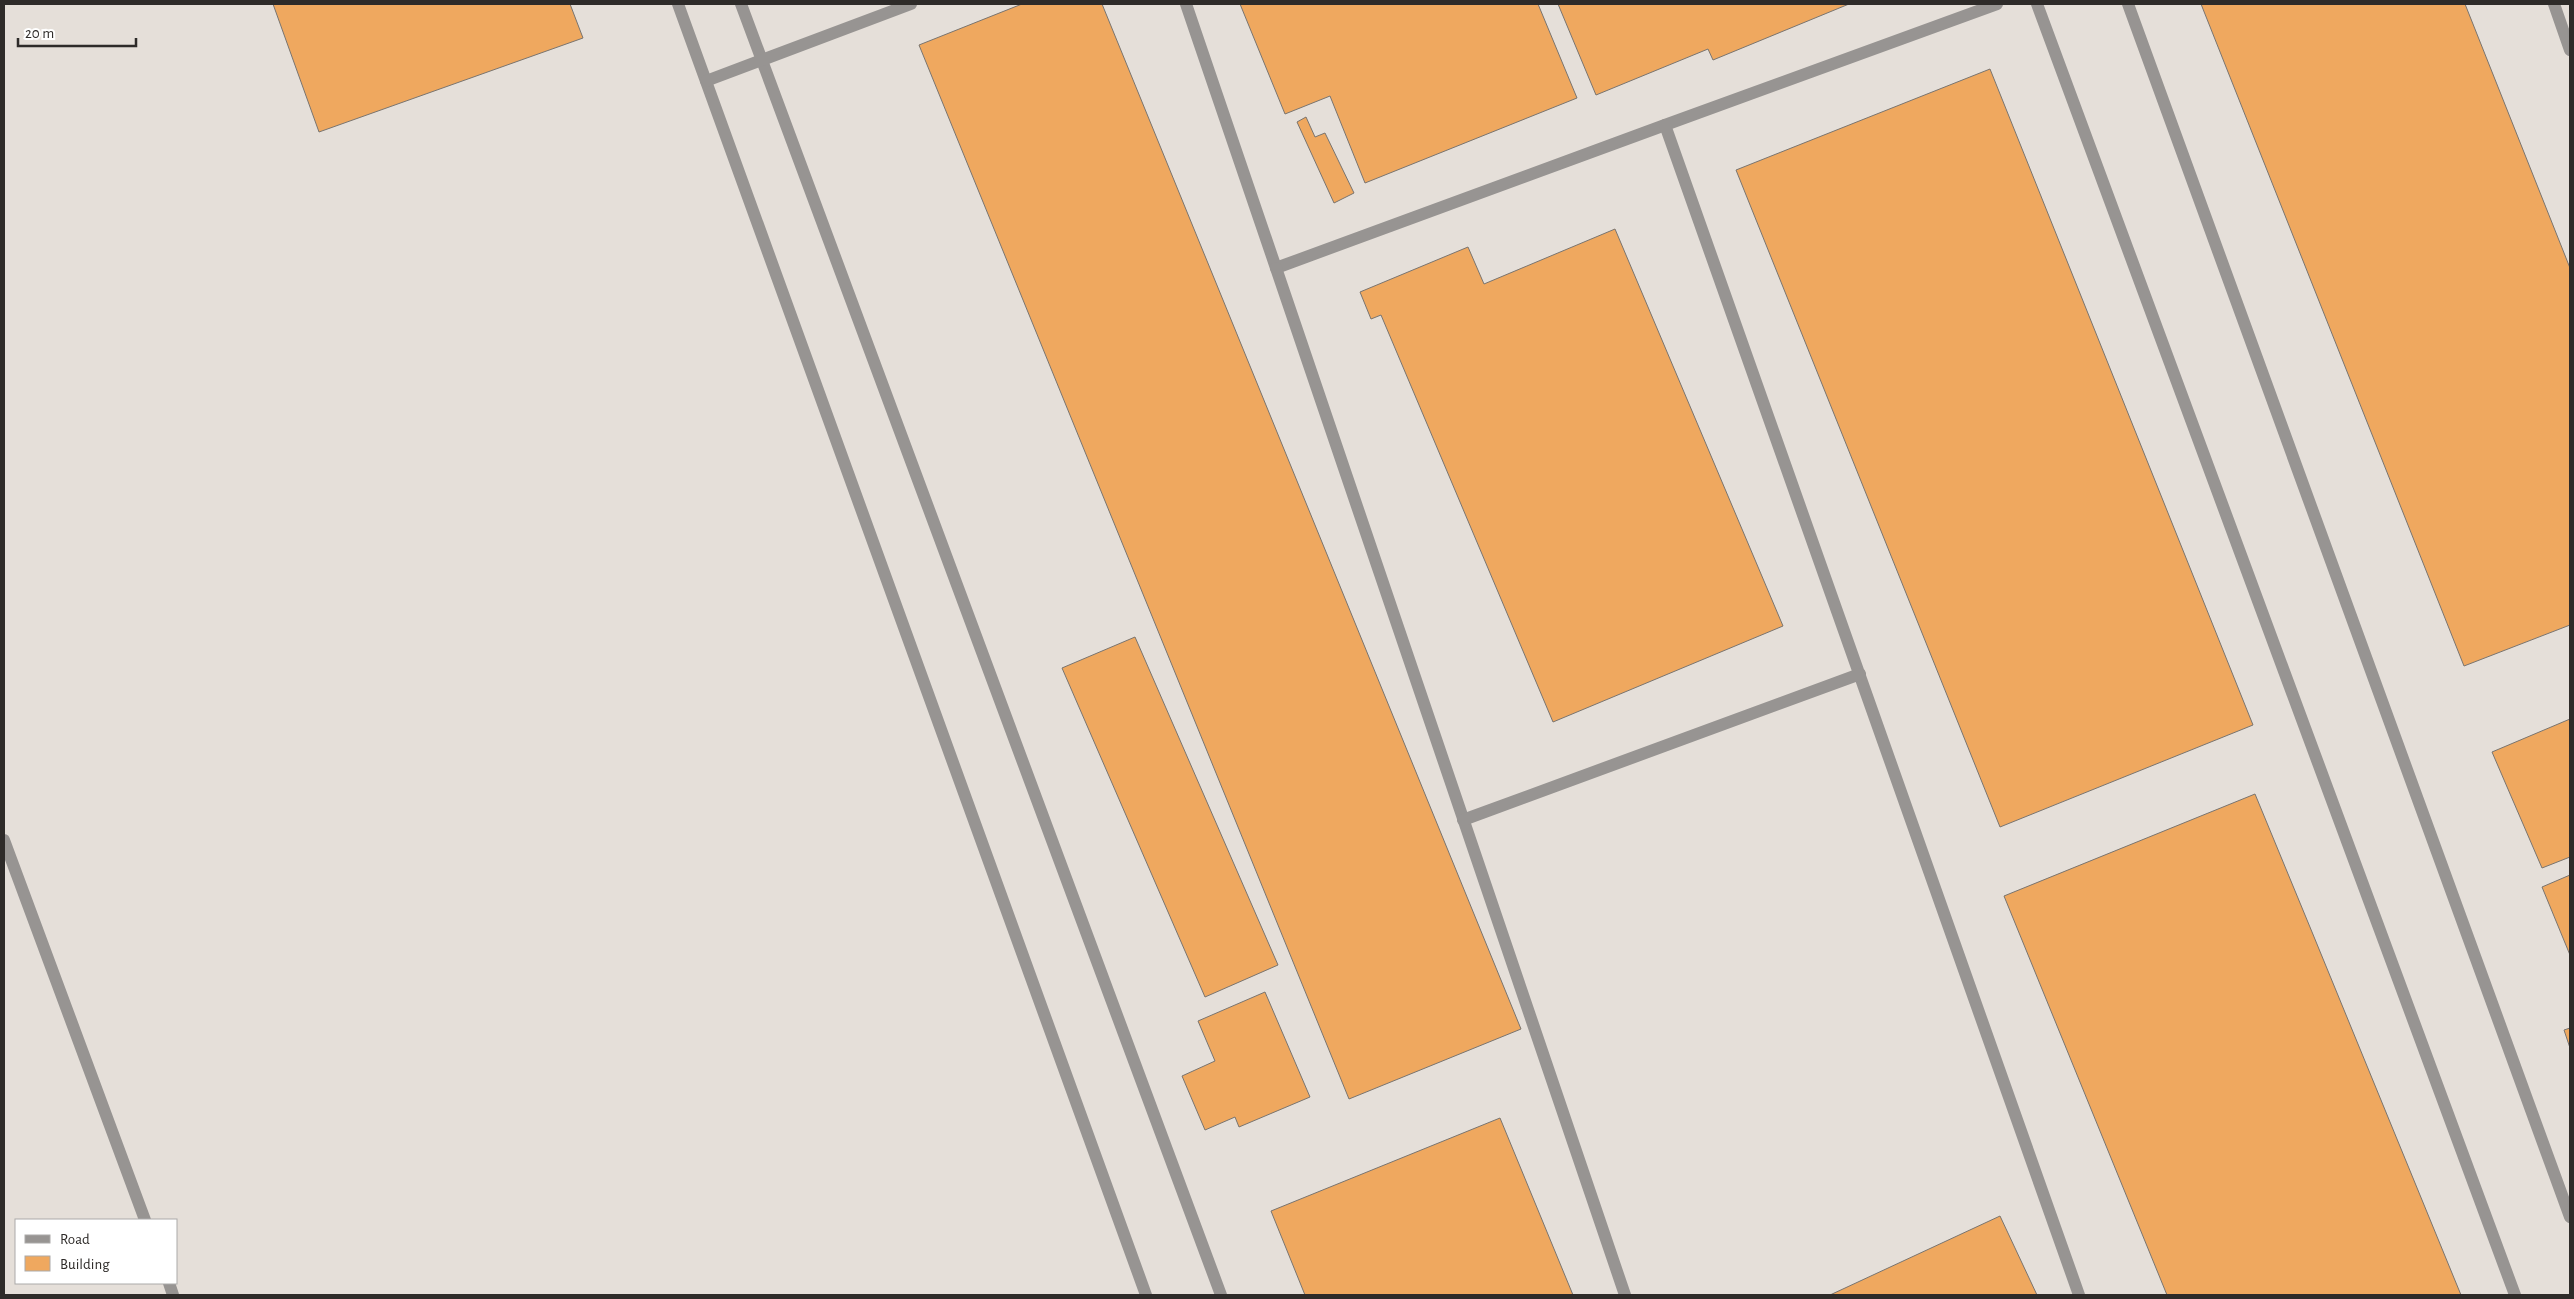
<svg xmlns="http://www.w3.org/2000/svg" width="2574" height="1299" viewBox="0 0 2574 1299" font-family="'Alegreya Sans',sans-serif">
  <rect width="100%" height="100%" fill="#e5dfd9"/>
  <g fill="#efa85f" stroke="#79746f">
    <polygon points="273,4 570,4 583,38 319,132"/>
    <polygon points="1022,4 1102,4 1521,1029 1349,1099 919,45"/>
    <polygon points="1240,4 1538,4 1577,98 1365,183 1330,96 1285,114"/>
    <polygon points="1558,4 1849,4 1713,60 1708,49 1596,95"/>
    <polygon points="2201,4 2465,4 2570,268 2570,625 2464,666"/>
    <polygon points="1990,69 2253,725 2000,827 1736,170"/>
    <polygon points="1306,117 1315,137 1325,133 1354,193 1334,203 1297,122"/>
    <polygon points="1615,229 1783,626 1553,722 1381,315 1371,319 1360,292 1468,247 1484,284"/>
    <polygon points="1135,637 1278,965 1205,997 1062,668"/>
    <polygon points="2570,719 2570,857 2542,868 2492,752"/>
    <polygon points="2255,794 2312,932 2461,1295 2167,1295 2004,896"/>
    <polygon points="2570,875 2570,955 2542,887"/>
    <polygon points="1265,992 1310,1097 1239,1127 1235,1117 1205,1130 1182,1076 1215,1061 1198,1021"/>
    <polygon points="2570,1028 2570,1048 2564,1030"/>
    <polygon points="1500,1118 1573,1295 1305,1295 1271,1211"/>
    <polygon points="2000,1216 2037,1295 1830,1295"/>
  </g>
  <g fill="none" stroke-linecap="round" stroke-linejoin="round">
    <g stroke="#979492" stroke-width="12">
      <polyline points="678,4 1146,1295"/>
      <polyline points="741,4 1221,1295"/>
      <polyline points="1186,4 1276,268 1665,125"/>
      <polyline points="1997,4 1665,125 2079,1295"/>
      <polyline points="2037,4 2515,1295"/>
      <polyline points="2128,4 2570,1217"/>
      <polyline points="2554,4 2570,50"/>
      <polyline points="706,81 911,4"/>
      <polyline points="1276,268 1625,1295"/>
      <polyline points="1463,820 1860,674"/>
      <polyline points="4,840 145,1220"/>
      <polyline points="169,1283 173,1295"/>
    </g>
  </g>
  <rect width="2574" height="1299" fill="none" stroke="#2e2b29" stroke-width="10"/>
  <rect x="15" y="1219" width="162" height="65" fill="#ffffff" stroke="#abaaa9"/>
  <rect x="25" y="1235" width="25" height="8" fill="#979492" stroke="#abaaa9"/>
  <text x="60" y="1244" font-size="15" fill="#2e2b29">Road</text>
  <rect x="25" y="1256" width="25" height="15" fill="#efa85f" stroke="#abaaa9"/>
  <text x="60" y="1269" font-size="15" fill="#2e2b29">Building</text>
  <path d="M18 38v8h118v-8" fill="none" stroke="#2e2b29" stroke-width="2.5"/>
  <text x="25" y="38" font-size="15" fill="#2e2b29" stroke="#ffffff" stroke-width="4" paint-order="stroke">20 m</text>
</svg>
